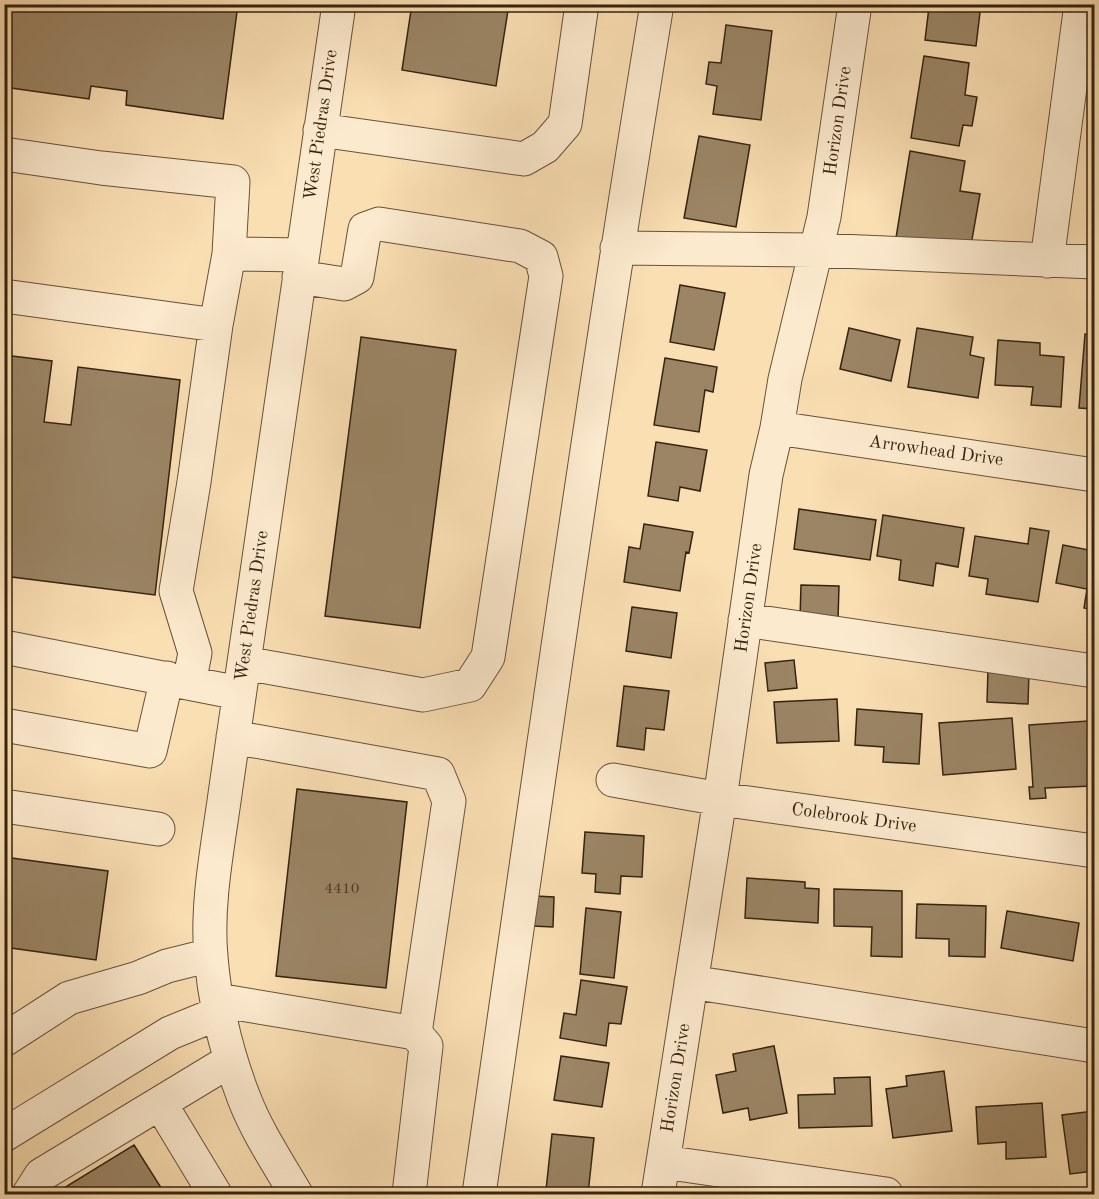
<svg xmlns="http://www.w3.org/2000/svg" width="1099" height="1199" font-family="'Old Standard TT',serif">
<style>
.building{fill:#9b8565;stroke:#342310;stroke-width:1.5}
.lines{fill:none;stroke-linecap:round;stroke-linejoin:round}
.minor-casing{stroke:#665239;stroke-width:35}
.minor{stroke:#fceace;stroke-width:33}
.labels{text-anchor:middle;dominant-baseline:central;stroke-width:5;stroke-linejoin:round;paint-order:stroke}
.number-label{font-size:15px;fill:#4e3c25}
.street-label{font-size:18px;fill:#342310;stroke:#fceace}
</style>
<rect width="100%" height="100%" fill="#fadfb3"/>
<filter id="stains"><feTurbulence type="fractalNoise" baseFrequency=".00333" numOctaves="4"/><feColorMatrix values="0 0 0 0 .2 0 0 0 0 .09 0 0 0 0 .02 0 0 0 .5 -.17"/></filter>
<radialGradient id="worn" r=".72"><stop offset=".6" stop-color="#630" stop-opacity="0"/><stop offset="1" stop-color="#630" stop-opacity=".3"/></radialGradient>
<!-- building -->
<path class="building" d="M7 4H238L223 119 126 105 127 91 91 86 89 99 4 87V26Z
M412 4H509L496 86 402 70Z
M937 4H981L976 46 925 40 929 7 937 8Z
M726 25 772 31 761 120 713 114 717 86 706 84 709 62 721 63Z
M924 56 969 63 965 95 977 97 972 126 963 125 959 146 911 138Z
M699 136 750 145 736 227 684 218Z
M910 151 965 161 960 191 980 194 970 251 896 238Z
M680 285 725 293 714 350 670 342Z
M849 328 900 340 891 381 840 369Z
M917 328 973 337 970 355 984 358 978 398 908 387Z
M1085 334 1094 335V409L1079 408Z
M361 337 456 350 420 628 325 616Z
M998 340 1040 343V355L1064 357 1061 407 1031 405 1033 387 995 385Z
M4 355 52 361 44 422 71 425 78 367 180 380 155 595 4 576Z
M665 358 717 367 713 392 705 390 699 432 654 425Z
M656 442 707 450 700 491 680 487 678 501 648 496Z
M799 509 876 520 870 560 794 549Z
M883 515 964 528 958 567 936 563 933 586 899 580 901 560 877 556Z
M644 524 693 532 689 553 686 552 680 591 624 582 629 547 640 549Z
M1030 528 1049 531 1038 602 986 594 988 579 969 576 975 536 1028 544Z
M1063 545 1094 551V610L1084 608 1087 589 1056 583Z
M801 585 839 586 838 620 800 619Z
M632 607 677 613 671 658 626 651Z
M794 660 797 688 768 691 765 663Z
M988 669 1029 671 1028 704 987 702Z
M624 686 669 691 664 730 646 728 644 750 617 746Z
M837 699 839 741 777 743 774 702Z
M857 709 922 714 919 764 883 762 884 747 855 745Z
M1012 718 1016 769 943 775 939 723Z
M1088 721 1092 786 1045 788 1046 798 1030 799 1029 787H1033L1029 725Z
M297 789 407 802 386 988 276 976Z
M585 832 644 836 642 877 621 876 620 894 595 892 596 874 582 873Z
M4 857 108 871 96 960 4 947Z
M747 878 805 882V888L819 889 818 923 745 918Z
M834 889 902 891V957L871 956 872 927 834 926Z
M535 896 554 897 553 927 533 926Z
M917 904 986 906 985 957 949 956V939L916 938Z
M586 908 621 912 614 978 580 974Z
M1007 911 1079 923 1073 961 1001 948Z
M1094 928V966L1089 965Z
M581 980 627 987 621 1024 609 1023 606 1046 560 1038 564 1013 576 1015Z
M774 1046 787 1113 750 1120 748 1108 723 1113 716 1075 736 1071 733 1054Z
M561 1056 609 1063 602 1107 554 1100Z
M944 1071 952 1131 893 1138 886 1089 907 1086 906 1076Z
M870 1077 872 1126 799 1128 798 1095 835 1094 834 1078Z
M1042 1103 1046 1157 1006 1159V1142L978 1144 976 1107Z
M1094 1111V1171L1070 1174 1062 1115Z
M552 1134 594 1138 588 1194 546 1190Z
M134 1145 165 1194H61L59 1191Z"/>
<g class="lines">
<defs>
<path id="minor" d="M320 130 524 159 545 147 565 124 582 4
M4 154 101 168 233 182 229 254 302 255
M617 248 816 250 1094 262
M1047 261 1081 4
M4 296 216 325
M777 428 1094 475
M745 620 1094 671
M4 647 239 693
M244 663 423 695 470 685 488 657 546 276 541 257 520 246 379 224 365 229 357 277 344 284 299 277
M189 683 195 653 176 591 194 482 216 325 229 254
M4 725 150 751 167 678
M233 737 438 774 449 801 415 1033
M613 780 720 799 1094 851
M4 806 158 829
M691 982 1094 1046
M217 1000 415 1033 426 1046 409 1194
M4 1040 69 998 138 978 167 966 211 955
M4 1135 170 1033 219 1013
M663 1162 886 1194
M29 1194 41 1175 160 1103
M215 1194 160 1103 231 1060
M296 1194C278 1163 257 1132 244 1098 227 1054 215 1005 211 957 206 904 218 846 225 794L339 4
M479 1194C536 797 592 400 657 4
M658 1194 720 799 766 475 777 428 785 379 824 217 855 4"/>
</defs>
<!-- minor casing -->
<use href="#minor" class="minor-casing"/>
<!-- minor -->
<use href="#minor" class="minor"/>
</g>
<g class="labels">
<!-- number labels -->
<g class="number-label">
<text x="342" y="889">4410</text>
</g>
<!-- street labels -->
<g class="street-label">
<text transform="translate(838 121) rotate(-82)">Horizon Drive</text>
<text transform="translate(321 125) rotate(-82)">West Piedras Drive</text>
<text transform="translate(936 451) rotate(8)">Arrowhead Drive</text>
<text transform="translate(749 598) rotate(-82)">Horizon Drive</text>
<text transform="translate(252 606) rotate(-82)">West Piedras Drive</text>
<text transform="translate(854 818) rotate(8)">Colebrook Drive</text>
<text transform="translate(676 1078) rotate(-81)">Horizon Drive</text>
</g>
</g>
<!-- margin -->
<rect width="1099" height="1199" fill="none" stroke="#fadfb3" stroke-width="24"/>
<rect x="6" y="6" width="1087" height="1187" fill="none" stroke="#342310" stroke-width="3"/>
<rect x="12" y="12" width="1075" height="1175" fill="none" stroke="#342310" stroke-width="1.5"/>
<rect width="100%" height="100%" filter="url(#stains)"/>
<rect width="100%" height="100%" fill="url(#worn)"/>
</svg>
